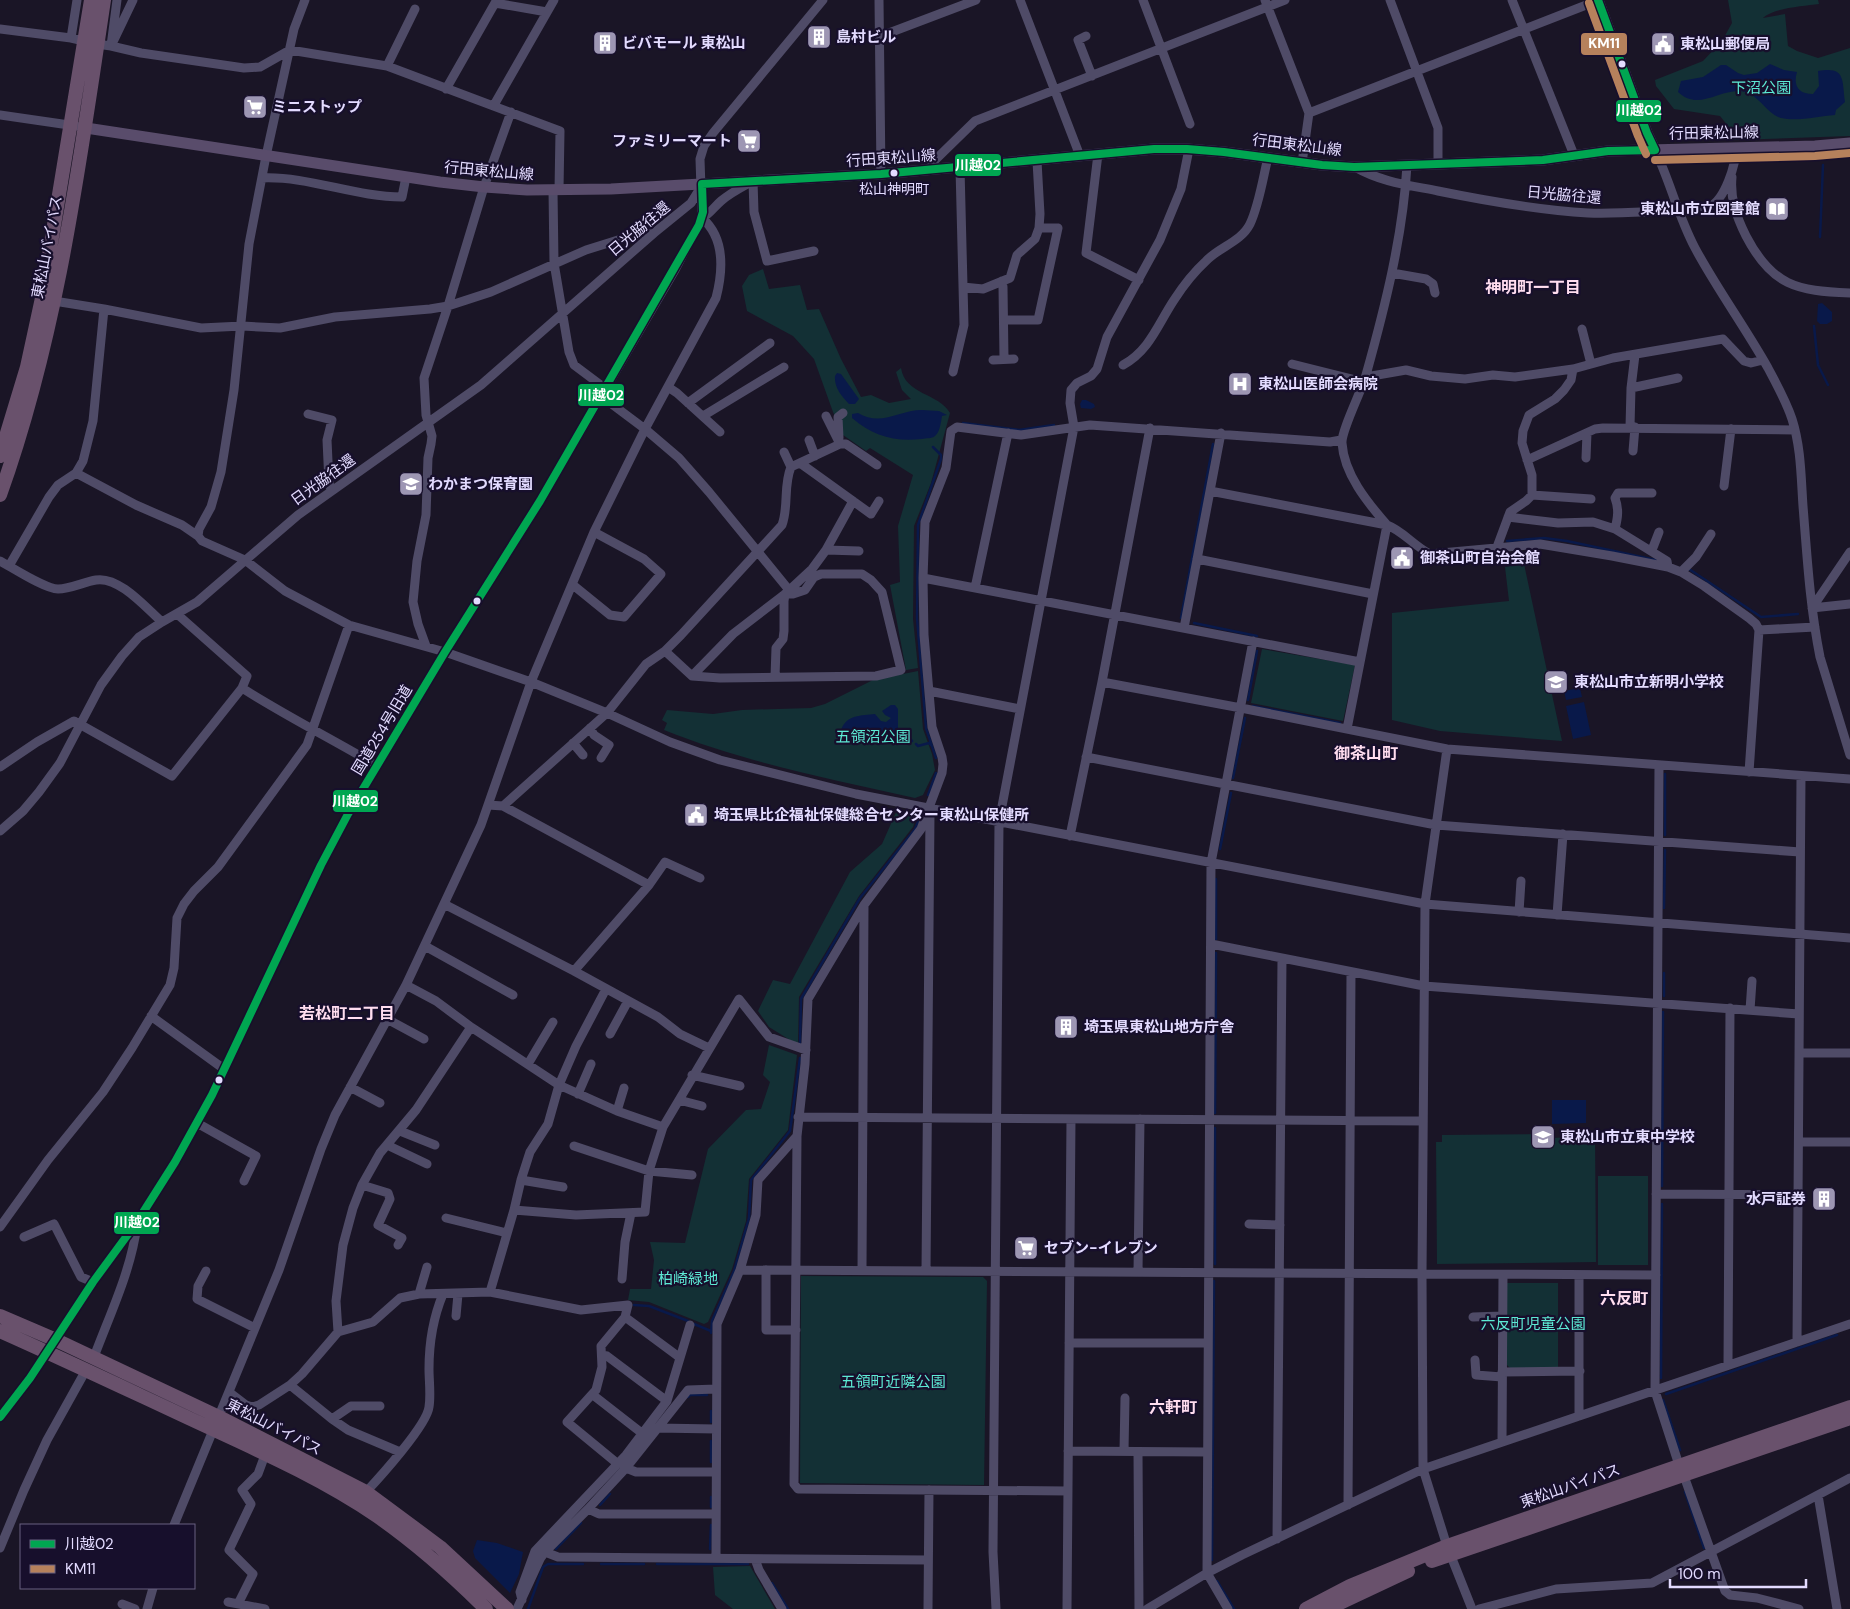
<svg xmlns="http://www.w3.org/2000/svg" width="1850" height="1609" font-family="'DM Sans','Noto Sans JP',sans-serif">
<style>
.green{fill:#133035}
.water{fill:#09194a}
.lines{fill:none;stroke-linecap:round;stroke-linejoin:round}
.stream{stroke:#09194a;stroke-width:2.5}
.minor{stroke:#4f4b67;stroke-width:9}
.major{stroke:#594c6b;stroke-width:11}
.highway{stroke:#69516c;stroke-width:14}
.bus-1-casing{stroke:#170f2c;stroke-width:11}
.bus-2-casing{stroke:#170f2c;stroke-width:11}
.bus-1{stroke:#00a651;stroke-width:8}
.bus-2{stroke:#b6815c;stroke-width:8}
.bus-dot{fill:#e3dbff;stroke:#170f2c;stroke-width:2}
.labels{text-anchor:middle;dominant-baseline:central;stroke-width:4.5;stroke-linejoin:round;paint-order:stroke}
.bus-label{font-size:14px;fill:#e3dbff;stroke:#170f2c}
.poi-label{font-size:15px;font-weight:bold;fill:#e3dbff;stroke:#170f2c;text-anchor:start}
.park-label{font-size:15px;fill:#5de9d4;stroke:#170f2c}
.street-label{font-size:15px;fill:#e3dbff;stroke:#170f2c}
.neighbourhood-label{font-size:16px;font-weight:bold;fill:#ffddef;stroke:#170f2c}
.line-badge{stroke:#170f2c;stroke-width:2}
.badge-label{font-size:14px;text-anchor:middle;font-weight:bold;fill:#fff}
</style>
<rect width="100%" height="100%" fill="#1a1526"/>
<!-- green -->
<path class="green" d="M1728 0H1818L1819 4C1804 6 1773 8 1763 18L1785 14 1788 46 1797 51 1818 58 1850 48V136L1733 140 1728 126 1720 116 1674 109 1656 86 1655 80 1703 61 1722 41 1732 23Z
M763 269 769 289 800 285 807 310 819 309 841 359 861 397 871 395 889 403 911 399 902 390 896 372 901 368C905 395 939 393 950 413L931 483 914 526 913 619 918 668 906 670 890 585 900 582 898 526 913 475 870 448 866 451 843 435 833 412 814 359 793 336 747 311 742 286 749 275Z
M1524 564 1562 741 1440 731 1392 720V613L1509 601 1505 567Z
M1262 649 1355 665 1343 721 1251 703Z
M918 671 923 729 932 754 935 770 923 795 915 798C830 779 744 762 664 730L667 723 662 720 667 710 713 714 742 710 811 708 825 704 873 680Z
M897 810 917 815 913 827 859 896 799 997 798 1045 769 1027 758 1011 773 980 790 984 850 872 882 844Z
M769 1045 797 1055 788 1130 749 1179 746 1221 732 1269 708 1322 704 1324 649 1302 628 1300 630 1289H651L654 1260 650 1242 685 1243 708 1149 746 1110 761 1109 770 1082 763 1075Z
M1550 1134V1138L1577 1137V1135H1595L1596 1262 1437 1264 1436 1142H1442V1135Z
M1598 1176H1648V1265H1598Z
M801 1276 983 1277 987 1281 984 1485 800 1483Z
M1507 1283H1558V1368H1510L1507 1365Z
M750 1566 775 1609H733L715 1595 713 1567Z"/>
<!-- water -->
<path class="water" d="M1770 64 1784 70 1797 72C1793 85 1798 94 1813 94L1819 86 1818 71C1846 66 1842 80 1845 102L1836 110 1835 115C1818 116 1798 122 1781 118 1765 113 1758 92 1740 91 1718 90 1698 111 1678 92L1681 81 1703 77 1721 65H1726L1738 73 1744 75 1757 73Z
M1822 303 1832 312V321L1827 324H1820L1817 321 1818 304Z
M837 373 841 374 859 399 855 404H849C841 396 834 387 835 376Z
M1082 400H1086L1094 404 1095 407 1091 409 1081 408 1080 404Z
M922 410 939 411 947 415 942 416C941 422 940 431 936 435 933 439 926 438 922 439 894 442 873 436 852 418V414L858 413C881 427 899 410 922 410Z
M1580 688 1582 697 1566 700 1564 691Z
M1584 702 1591 735 1573 739 1566 706Z
M891 705H895L898 709V728L911 736 910 739C902 740 895 734 887 733 873 730 863 738 851 742L843 739 841 730C847 714 861 716 875 714L881 721 886 722 891 718 885 715 882 711Z
M1552 1100H1586V1123L1552 1124Z
M477 1540 497 1543 523 1552 519 1574 510 1593 475 1558 473 1551Z"/>
<g class="lines">
<!-- stream -->
<path class="stream" d="M1820 237 1823 165
M1814 326 1818 365 1828 385
M963 423 1019 430 1054 425
M933 447 941 455V459L918 525 917 618 926 728 936 758
M1507 541 1544 538 1567 541 1656 560
M1689 569 1761 617 1798 614
M1181 618 1213 444
M1194 623 1257 636
M1248 700 1257 651
M1253 706 1340 723
M910 739 912 741
M916 744 918 746 929 743 931 745
M1233 778 1245 718
M928 795 936 773
M1665 835V774
M1220 849 1231 793
M1664 908 1665 850
M1216 939V879
M1664 996V973
M800 1045 801 999 860 898 915 829 919 819
M1215 1113 1216 953
M1662 1186 1663 1012
M1215 1264V1128
M634 1305 649 1306 688 1321
M694 1324 711 1331
M711 1333 712 1321 734 1271 749 1218 751 1180 790 1131 800 1058
M1661 1378 1662 1204
M1666 1394 1837 1335
M688 1397 690 1395H707
M1663 1400 1680 1450
M711 1411V1422
M711 1462V1441
M1685 1492 1704 1548
M600 1505 610 1494
M711 1507V1497
M556 1549 581 1523
M710 1549 711 1525
M1212 1560 1214 1281
M601 1564H644
M657 1564H748
M1217 1581 1234 1609
M772 1583 788 1609
M528 1609 543 1567 548 1564H583"/>
<!-- minor -->
<path class="minor" d="M133 0 111 46 141 53 244 68 260 67 290 50 387 66 560 131 559 190
M305 0 294 29 266 156 249 244 234 390 221 472 211 507 199 529 198 536 202 541 245 560 285 591 349 625 445 652 531 682 607 713 670 742 720 760 856 794 1425 904 1850 938
M879 0 881 174
M1020 0 1080 156
M1143 0 1190 124
M1265 0 1309 113 1302 163
M1390 0 1438 128V164
M1512 0 1574 155
M0 29 71 38 84 41
M881 36 976 0
M1086 36 1078 40 1092 76
M71 38 77 0
M97 44 111 46 117 0
M387 66 415 9
M446 89 495 3 547 12
M494 105 554 0
M1309 113 1599 0
M0 115 76 126
M1655 150C1670 181 1678 216 1695 248 1717 289 1745 327 1768 368 1777 385 1786 401 1792 419 1801 447 1801 477 1803 506 1807 556 1810 607 1820 657L1850 755
M1098 154 1086 253 1139 280
M1355 167C1381 182 1408 185 1438 191 1487 201 1538 210 1588 213 1614 214 1641 212 1667 211 1681 211 1696 213 1709 207 1725 200 1736 164 1736 148
M932 170V163L975 121 1285 0
M1732 177C1730 198 1736 216 1746 236 1772 286 1797 291 1850 293
M262 178C309 176 355 197 402 197L406 177
M553 190 554 263 569 352 574 365 606 389
M1392 273 1426 279 1433 284 1435 293
M1002 281 1003 287 1004 359
M963 287 983 289 1010 278 1017 255 1035 239 1039 228 1040 214 1037 161
M54 301 104 309 201 328 242 326 280 328 335 317 430 309 448 306 491 292 586 250 634 235 654 233
M1004 320H1038L1058 228H1039
M1582 329 1591 364
M993 360 1014 359
M1292 364 1364 382
M1123 365C1150 350 1158 324 1174 300 1183 286 1194 272 1206 261 1219 247 1241 242 1250 224 1259 205 1263 178 1268 157
M953 372 964 325 960 168
M1366 377 1406 370 1431 376 1465 379 1493 375 1515 377 1573 369 1613 358 1723 339 1744 361 1751 363 1763 360
M668 387 677 393 720 432
M1631 388 1678 378
M601 396 645 429 679 458 709 492 789 590
M688 403 770 343
M308 414 332 420 327 440 329 483 331 490
M703 416 784 367
M826 416 840 444
M1630 427 1631 388 1635 355
M839 438 838 417 843 413
M809 440 815 456
M1633 451 1635 427
M784 452 791 467
M1586 458 1587 433
M1527 460 1595 429 1603 428 1795 430
M800 463 871 514 879 501
M76 473 136 505 182 525 198 536
M1724 486 1731 429
M1210 491 1387 525C1403 531 1414 546 1430 554L1540 544 1612 556 1668 567 1681 572 1704 586 1749 618 1756 624 1759 630 1749 772
M1532 495 1591 499
M1508 517 1558 523 1593 522 1615 529 1667 561 1668 567
M1387 525C1367 502 1344 474 1342 443 1341 431 1362 390 1366 375 1385 307 1403 236 1407 165
M1615 529C1618 517 1619 509 1615 498L1618 493H1652
M1497 547 1510 512 1526 501 1532 495V475L1522 443 1523 431 1529 415 1555 399 1564 390 1571 380 1573 369
M826 550 859 551
M1652 550 1659 532
M1197 559 1373 594
M0 561C13 568 45 589 58 589 70 589 84 582 96 580 119 576 146 608 162 622
M9 566 49 497 58 485 76 473 83 461 93 421 104 309
M1681 572 1696 557 1711 534
M923 578 1360 662
M573 585 610 615 624 617 661 574 644 559 594 532
M975 588 1008 433
M1812 608 1850 552
M1812 608 1850 604
M1184 628 1221 433
M1759 630 1815 627
M426 646 418 624 413 602 417 561 426 515 428 458 431 444 432 436 426 415 424 378 448 306 484 187 511 112
M665 651 692 676 720 678 876 676 901 670 882 592 871 580 862 574H821L814 577 805 590 793 594H785L784 601V631L783 639 776 648 775 677
M692 676 733 634 785 594 812 569 826 550 853 501
M1102 682 1241 708 1447 749 1850 779
M242 688C286 716 332 739 376 765
M929 691 1020 709
M590 728 594 735 609 745 601 758
M1347 729 1387 525
M573 743 583 755
M1447 749 1425 904 1422 1274 1423 1469 1447 1546 1472 1609
M1086 757 1436 825 1800 852
M1659 765 1655 1391 1679 1465
M0 767 37 742 74 721 172 776 242 688 247 676 177 614
M488 805 503 806 607 713 646 664 665 651 681 635 782 525C789 506 783 486 791 467L840 444H846L877 465
M503 806 649 885
M0 831 23 811 39 792 60 763 101 685 122 656 139 637 162 622 197 602 298 515 481 385 654 233 691 203 701 187
M1070 836 1102 682 1150 428
M444 904 574 971 658 1017 680 1034 709 1048
M1519 912 1521 881
M1557 915 1563 834
M1211 944 1424 986 1799 1014
M425 946 513 995
M574 971 649 885 665 862 700 878
M406 985 436 1001 471 1027 559 1085 617 1111 663 1127
M1750 1010 1752 981
M151 1016 224 1069
M387 1019 424 1039
M610 1034 628 1001
M1799 1053H1850
M528 1064 553 1022
M692 1075 740 1086
M350 1087 380 1103
M578 1094 591 1064
M679 1100 702 1106
M617 1111 624 1088
M798 1117 1423 1121
M197 1123 256 1156 244 1181
M400 1131 435 1145
M1799 1142H1850
M387 1145 427 1164
M574 1146 649 1171 692 1175
M521 1180 563 1187
M362 1185 388 1193 390 1199 378 1225 402 1238 398 1245
M1656 1194 1798 1195
M514 1210 576 1215 645 1212 649 1171 663 1127 739 999 769 1037 806 1050
M446 1218 507 1233
M1249 1224 1280 1225
M0 1227 48 1160 103 1092 132 1048 170 985 174 968 177 918 184 904 194 891 218 867 307 745 349 625
M24 1237 54 1224 81 1277 93 1282
M740 1270 1656 1275
M766 1270V1330H796
M862 1270 864 905
M206 1271 198 1286 197 1299 255 1328
M926 1271 930 814
M1138 1272 1140 1119
M1579 1276V1416
M622 1279 625 1242 631 1213
M490 1292 514 1210 521 1180 530 1152 548 1124 559 1085 576 1046 606 989
M419 1294 427 1267
M456 1316 458 1294
M625 1317 679 1357
M1473 1317 1502 1316
M338 1332 336 1301 343 1245 353 1208 362 1185 380 1153 416 1110 471 1027
M1797 1342 1801 776
M1069 1343H1208
M602 1355 607 1356 667 1401
M94 1357C110 1314 131 1271 137 1225
M1475 1360 1476 1375 1502 1377
M1728 1365 1730 1008
M1502 1372 1580 1371
M290 1385 332 1419 348 1430 400 1452
M229 1392 246 1405 252 1407 259 1405 290 1385 302 1374 338 1332 373 1322 400 1298 419 1294 490 1292 581 1310 628 1305 625 1317 601 1346 602 1367 596 1390 567 1422 618 1464
M593 1395 643 1434
M0 1417 30 1378 93 1282 137 1222 175 1162 212 1095 321 865 348 814 445 652 540 501 675 270 702 218 700 159 704 146 713 133 823 0
M332 1419 351 1406H380
M657 1428 716 1429
M1502 1442 1503 1275
M1068 1451 1207 1452
M1124 1451 1125 1398
M1138 1452 1139 1609
M626 1468 636 1472H716
M1684 1476 1725 1591 1730 1595 1757 1598 1799 1609
M1068 1491 798 1489 794 1484 797 1136 805 1064 808 999 864 905 921 829 942 773 943 764 942 757 932 727 924 635 923 578 925 522 946 468 951 431 957 427 1021 435 1090 425 1330 442 1341 440
M366 1492C380 1477 427 1425 429 1407 431 1395 429 1381 429 1369 429 1343 433 1318 443 1294
M1818 1495 1837 1609
M1348 1505 1351 972
M588 1509 599 1514H716
M174 1525 279 1270 321 1149 335 1115 406 985 481 825 531 682 594 532 645 429 716 298C723 271 725 238 702 218 710 214 714 207 721 201 730 193 742 187 753 181L754 212 767 261 814 251
M1277 1539 1282 958
M0 1548 24 1490 47 1440 86 1370
M545 1552 558 1557 928 1560
M716 1558 717 1324 740 1270 756 1215 758 1180 797 1136
M755 1559 759 1570 782 1609
M522 1600 520 1592 535 1551 626 1455 667 1401 690 1325
M228 1602 265 1609
M122 1604 135 1609
M238 1604 253 1574 229 1550 251 1504 242 1490 258 1474 265 1455
M147 1609 153 1588
M517 1609 540 1559 545 1552 588 1509 626 1468 688 1390 716 1389
M928 1609 929 1490
M996 1609 993 1552 999 822 1074 427 1070 403 1071 390 1077 383 1091 376 1097 369 1107 337 1160 240 1181 189 1189 149
M1067 1609 1071 1119
M1147 1609 1207 1573 1242 1555 1423 1469 1850 1324
M1228 1609 1207 1573 1211 863 1253 641
M1479 1609 1556 1589 1652 1583 1850 1478"/>
<!-- major -->
<path class="major" d="M1598 0 1647 133 1655 150
M86 128 440 182 484 187 527 190 611 189 881 174 1154 149H1187L1224 152 1322 165 1354 167 1543 160 1608 151 1815 146 1850 143"/>
<!-- highway -->
<path class="highway" d="M0 456 27 367 42 298 91 0
M0 495C57 336 79 167 104 0
M0 1316 56 1340 219 1417 366 1492 440 1547 507 1609
M0 1331C61 1358 122 1387 182 1415 248 1446 317 1475 377 1516 417 1544 452 1575 486 1609
M1432 1561 1850 1418
M1306 1609 1350 1586 1447 1546 1850 1407
M1327 1609 1408 1571"/>
<defs>
<path id="bus-1" d="M1598 0 1647 133 1655 150
M702 184 881 174 1154 149H1187L1224 152 1322 165 1354 167 1543 160 1608 151 1655 150
M0 1417 30 1378 93 1282 137 1222 175 1162 212 1095 321 865 348 814 445 652 540 501 699 225 703 212 702 184"/>
<path id="bus-2" d="M1589 3 1638 136 1646 154
M1655 160 1815 156 1850 153"/>
</defs>
<!-- bus-1 casing -->
<use href="#bus-1" class="bus-1-casing"/>
<!-- bus-2 casing -->
<use href="#bus-2" class="bus-2-casing"/>
<!-- bus-1 -->
<use href="#bus-1" class="bus-1"/>
<!-- bus-2 -->
<use href="#bus-2" class="bus-2"/>
</g>
<!-- icons -->
<defs>
<symbol id="building-square" viewBox="-11 -11 22 22"><rect x="-9" y="-9" width="18" height="18" rx="4" fill="#9d96b3" stroke="#170f2c"/><path d="M-4-6H4V6H1V3H-1V6H-4ZM-2.5-4.3h1.7v1.8h-1.7ZM.8-4.3h1.7v1.8H.8ZM-2.5-1h1.7V.8h-1.7ZM.8-1h1.7V.8H.8Z" fill="#fff"/></symbol>
<symbol id="civic-square" viewBox="-11 -11 22 22"><rect x="-9" y="-9" width="18" height="18" rx="4" fill="#9d96b3" stroke="#170f2c"/><path d="M-.6-6.5H3V-4.5H.6V-3L4-1V1h2V6H-6V1h2V-1L-.6-3ZM-1.2 2.5V6h2.4V2.5Z" fill="#fff"/></symbol>
<symbol id="supermarket-square" viewBox="-11 -11 22 22"><rect x="-9" y="-9" width="18" height="18" rx="4" fill="#9d96b3" stroke="#170f2c"/><path d="M-6-5.5h2.5l.6 2H6L4.5 2H-2.5L-4.4-4H-6ZM-1.5 3.2a1.3 1.3 0 1 0 .1 0ZM3 3.2a1.3 1.3 0 1 0 .1 0Z" fill="#fff"/></symbol>
<symbol id="library-square" viewBox="-11 -11 22 22"><rect x="-9" y="-9" width="18" height="18" rx="4" fill="#9d96b3" stroke="#170f2c"/><path d="M-6-4Q-3-5.5-.7-3.5V5Q-3 3-6 4ZM6-4Q3-5.5 .7-3.5V5Q3 3 6 4Z" fill="#fff"/></symbol>
<symbol id="hospital-square" viewBox="-11 -11 22 22"><rect x="-9" y="-9" width="18" height="18" rx="4" fill="#9d96b3" stroke="#170f2c"/><path d="M-5-5h3v3.5h4V-5h3V5h-3V1.5h-4V5h-3Z" fill="#fff"/></symbol>
<symbol id="school-square" viewBox="-11 -11 22 22"><rect x="-9" y="-9" width="18" height="18" rx="4" fill="#9d96b3" stroke="#170f2c"/><path d="M0-5L7-2L0 1L-7-2ZM-4 1L0 2.5L4 1V4Q0 6-4 4Z" fill="#fff"/></symbol>
</defs>
<g fill-rule="evenodd">
<use href="#building-square" x="805" y="23" width="28" height="28"/>
<use href="#building-square" x="591" y="29" width="28" height="28"/>
<use href="#civic-square" x="1649" y="30" width="28" height="28"/>
<use href="#supermarket-square" x="241" y="93" width="28" height="28"/>
<use href="#supermarket-square" x="735" y="127" width="28" height="28"/>
<use href="#library-square" x="1763" y="195" width="28" height="28"/>
<use href="#hospital-square" x="1226" y="370" width="28" height="28"/>
<use href="#school-square" x="397" y="470" width="28" height="28"/>
<use href="#civic-square" x="1388" y="544" width="28" height="28"/>
<use href="#school-square" x="1542" y="668" width="28" height="28"/>
<use href="#civic-square" x="682" y="801" width="28" height="28"/>
<use href="#building-square" x="1052" y="1013" width="28" height="28"/>
<use href="#school-square" x="1529" y="1123" width="28" height="28"/>
<use href="#building-square" x="1810" y="1185" width="28" height="28"/>
<use href="#supermarket-square" x="1012" y="1234" width="28" height="28"/>
</g>
<!-- markers -->
<g class="bus-dot">
<circle cx="1622" cy="64" r="4.5"/>
<circle cx="894" cy="173" r="4.5"/>
<circle cx="477" cy="601" r="4.5"/>
<circle cx="219" cy="1080" r="4.5"/>
</g>
<g class="labels">
<!-- bus labels -->
<g class="bus-label">
<text x="894" y="189">松山神明町</text>
</g>
<!-- poi labels -->
<g class="poi-label">
<text x="836" y="37">島村ビル</text>
<text x="622" y="43">ビバモール 東松山</text>
<text x="1680" y="44">東松山郵便局</text>
<text x="272" y="107">ミニストップ</text>
<text x="732" y="141" text-anchor="end">ファミリーマート</text>
<text x="1760" y="209" text-anchor="end">東松山市立図書館</text>
<text x="1258" y="384">東松山医師会病院</text>
<text x="428" y="484">わかまつ保育園</text>
<text x="1420" y="558">御茶山町自治会館</text>
<text x="1574" y="682">東松山市立新明小学校</text>
<text x="714" y="815">埼玉県比企福祉保健総合センター東松山保健所</text>
<text x="1084" y="1027">埼玉県東松山地方庁舎</text>
<text x="1560" y="1137">東松山市立東中学校</text>
<text x="1806" y="1199" text-anchor="end">水戸証券</text>
<text x="1044" y="1248">セブン-イレブン</text>
</g>
<!-- park labels -->
<g class="park-label">
<text x="1761" y="88">下沼公園</text>
<text x="873" y="737">五領沼公園</text>
<text x="688" y="1279">柏崎緑地</text>
<text x="1533" y="1324">六反町児童公園</text>
<text x="893" y="1382">五領町近隣公園</text>
</g>
<!-- street labels -->
<g class="street-label">
<text transform="translate(1714 133) rotate(-1)">行田東松山線</text>
<text transform="translate(1297 145) rotate(7)">行田東松山線</text>
<text transform="translate(891 158) rotate(-4)">行田東松山線</text>
<text transform="translate(489 171) rotate(5)">行田東松山線</text>
<text transform="translate(1564 195) rotate(5)">日光脇往還</text>
<text transform="translate(639 229) rotate(-40)">日光脇往還</text>
<text transform="translate(47 247) rotate(-79)">東松山バイパス</text>
<text transform="translate(323 480) rotate(-36)">日光脇往還</text>
<text transform="translate(382 730) rotate(-59)">国道254号旧道</text>
<text transform="translate(274 1427) rotate(27)">東松山バイパス</text>
<text transform="translate(1570 1486) rotate(-19)">東松山バイパス</text>
</g>
<!-- neighbourhood labels -->
<g class="neighbourhood-label">
<text x="1533" y="287">神明町一丁目</text>
<text x="1366" y="753">御茶山町</text>
<text x="347" y="1013">若松町二丁目</text>
<text x="1624" y="1298">六反町</text>
<text x="1173" y="1407">六軒町</text>
</g>
</g>
<g class="line-badge">
<rect x="1580" y="32" width="48" height="24" rx="5" fill="#b6815c"/>
<rect x="1615" y="99" width="47" height="24" rx="5" fill="#00a651"/>
<rect x="954" y="153" width="48" height="24" rx="5" fill="#00a651"/>
<rect x="577" y="383" width="48" height="24" rx="5" fill="#00a651"/>
<rect x="332" y="789" width="47" height="24" rx="5" fill="#00a651"/>
<rect x="113" y="1211" width="47" height="24" rx="5" fill="#00a651"/>
</g>
<g class="badge-label">
<text x="1604" y="48">KM11</text>
<text x="1639" y="115">川越02</text>
<text x="978" y="170">川越02</text>
<text x="601" y="400">川越02</text>
<text x="355" y="806">川越02</text>
<text x="137" y="1227">川越02</text>
</g>
<!-- legend -->
<rect x="20" y="1524" width="175" height="65" fill="#170f2c" stroke="#696180"/>
<rect x="30" y="1540" width="25" height="8" fill="#00a651" stroke="#696180"/>
<text x="65" y="1549" font-size="15" fill="#e3dbff">川越02</text>
<rect x="30" y="1565" width="25" height="8" fill="#b6815c" stroke="#696180"/>
<text x="65" y="1574" font-size="15" fill="#e3dbff">KM11</text>
<!-- scale -->
<path d="M1670 1579v8h136v-8" fill="none" stroke="#e3dbff" stroke-width="2.5"/>
<text x="1678" y="1579" font-size="15" fill="#e3dbff" stroke="#170f2c" stroke-width="4" paint-order="stroke">100 m</text>
</svg>
